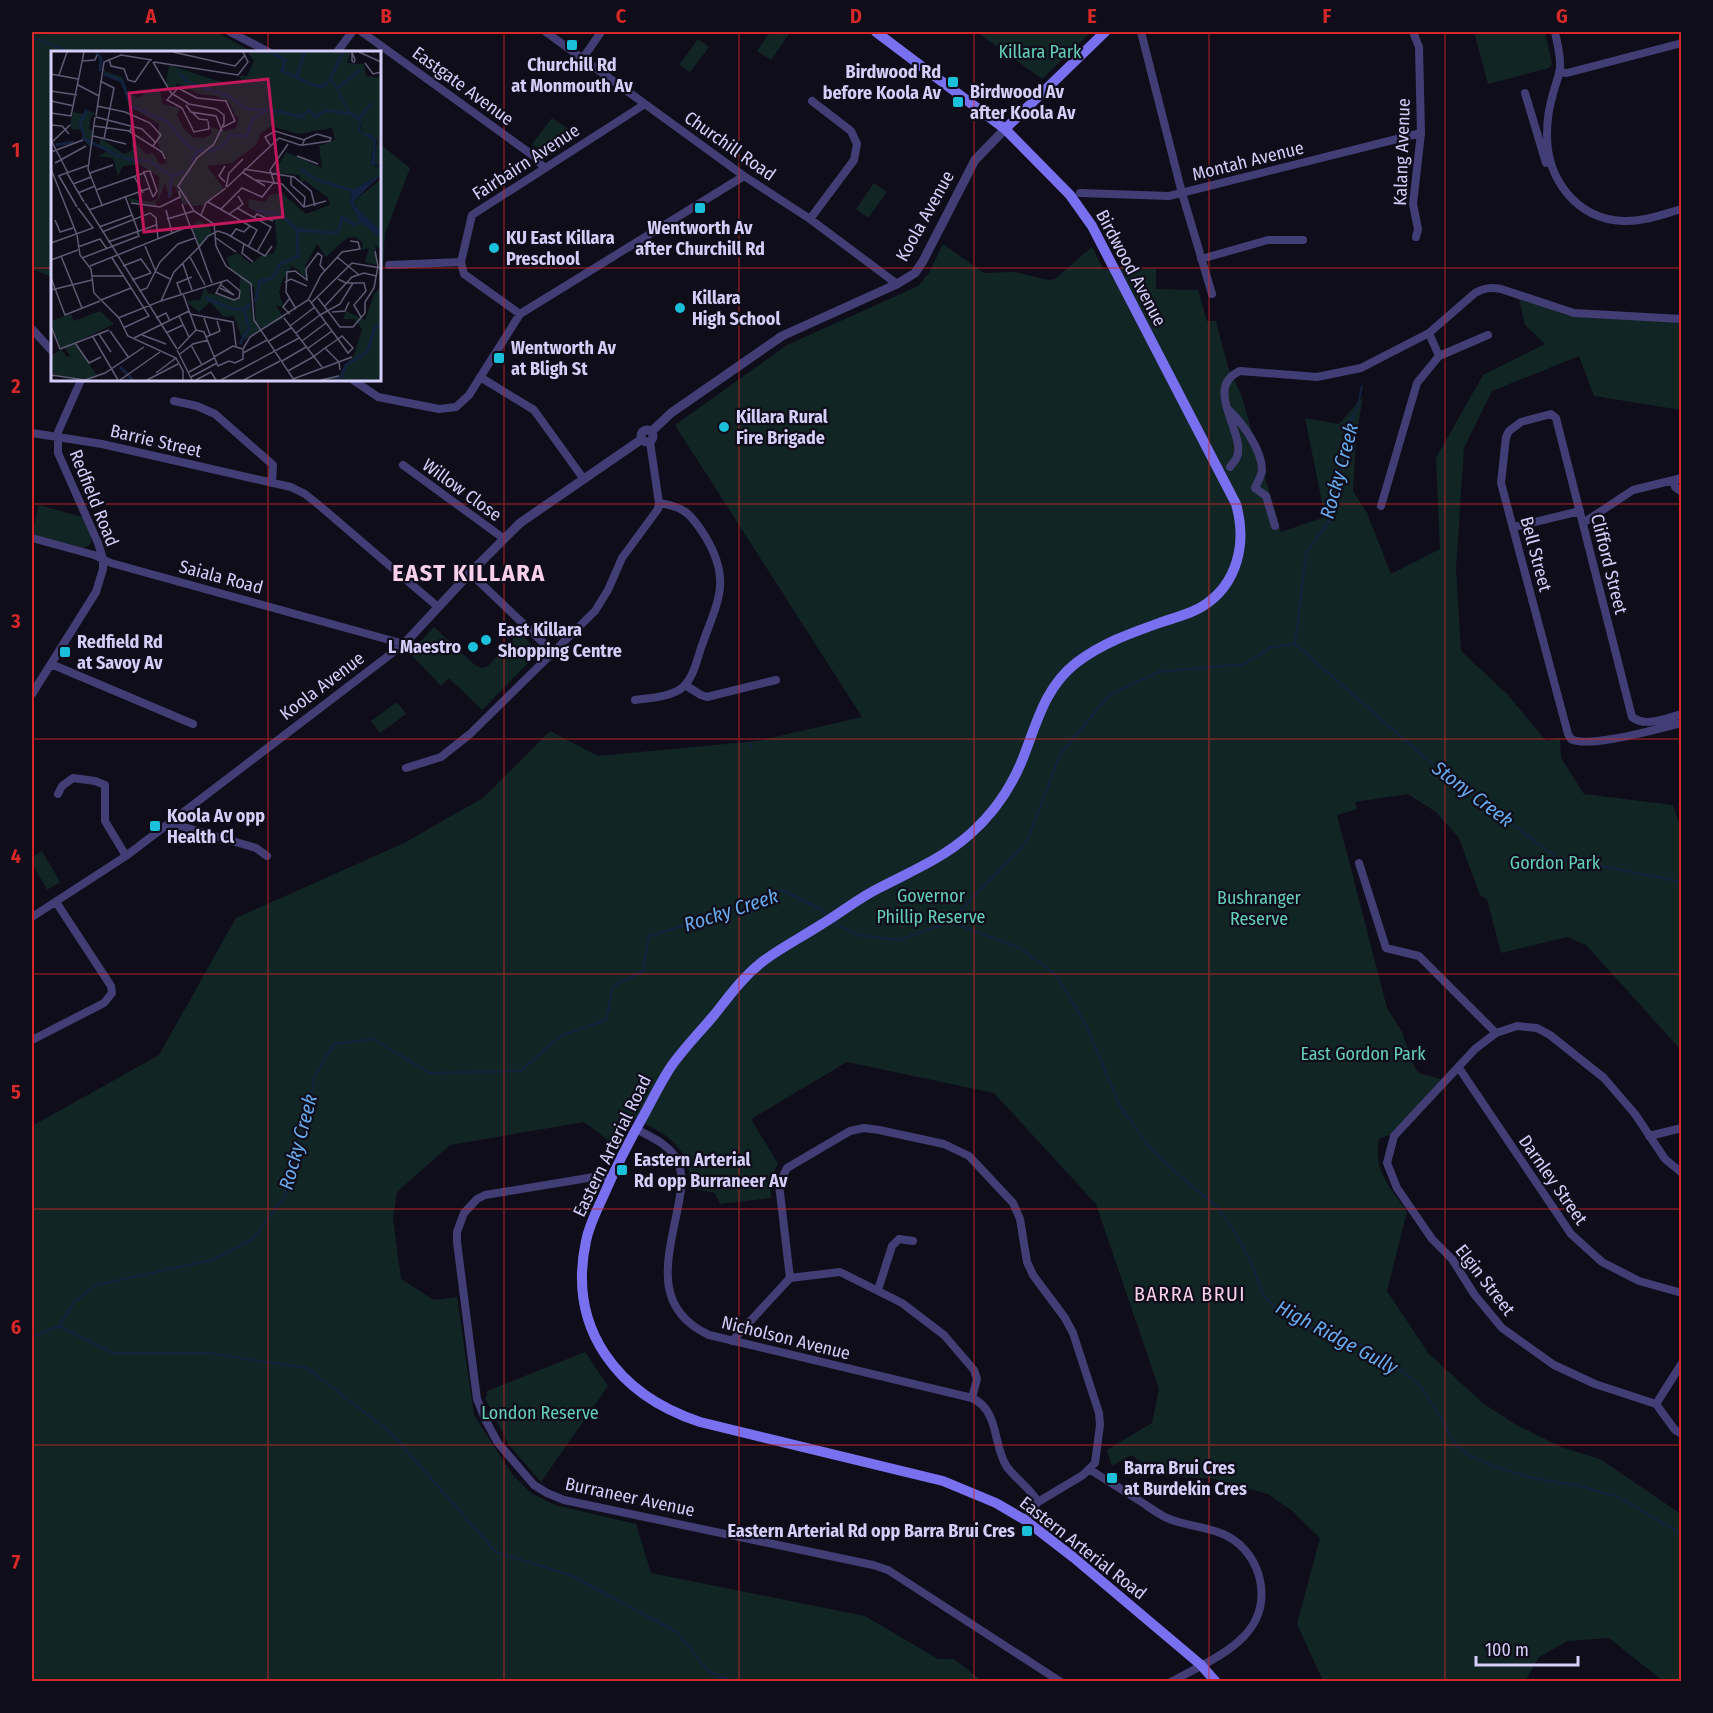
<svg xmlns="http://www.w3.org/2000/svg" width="1713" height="1713" font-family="'Fira Sans Condensed',sans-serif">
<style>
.green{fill:#112525}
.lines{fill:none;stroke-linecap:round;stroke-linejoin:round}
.stream{stroke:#13233f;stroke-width:2}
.minor{stroke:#423e75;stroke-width:8}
.tertiary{stroke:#423e75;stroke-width:9}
.secondary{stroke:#7870ee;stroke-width:10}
.grid{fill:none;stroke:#d62828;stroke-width:1.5;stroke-opacity:0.55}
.poi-dot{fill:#1abfd9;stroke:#100d1b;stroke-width:2}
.labels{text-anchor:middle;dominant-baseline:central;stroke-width:4.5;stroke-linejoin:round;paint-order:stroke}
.park-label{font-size:18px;fill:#63cfb8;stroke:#100d1b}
.poi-label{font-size:18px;font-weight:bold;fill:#d4cef9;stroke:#100d1b;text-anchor:start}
.street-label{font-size:18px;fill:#d4cef9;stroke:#100d1b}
.water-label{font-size:20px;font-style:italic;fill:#68aaed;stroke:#100d1b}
.neighbourhood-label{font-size:20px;letter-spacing:1.5px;fill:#f9d0e9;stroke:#100d1b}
.district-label{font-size:24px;font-weight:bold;letter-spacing:1.5px;fill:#f9d0e9;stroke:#100d1b}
.inset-river{fill:none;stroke:#13233f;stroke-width:3}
.inset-road{fill:none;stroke:#5e5a74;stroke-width:1.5}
.view{fill:#c2185b;fill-opacity:0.15;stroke:#c2185b;stroke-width:3}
.inset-edge{fill:none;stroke:#d4cef9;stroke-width:3}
.neatline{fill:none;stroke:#d62828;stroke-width:2}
.grid-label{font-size:20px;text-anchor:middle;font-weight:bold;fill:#d62828}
</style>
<rect width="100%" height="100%" fill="#100d1b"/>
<!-- green -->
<path class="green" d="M32 32H217L252 52H52V277L32 269Z
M770 32H785L789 34 771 60 757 51Z
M977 32H1091L1042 79Z
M1474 32H1545L1552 64 1549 68 1488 84Z
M698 39 709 47 690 72 679 65Z
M552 118 579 136 548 157 532 144Z
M380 144 410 168 385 234 383 265H380Z
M874 183 887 192 868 218 856 209Z
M943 244 984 273 1015 272 1048 280 1055 279 1092 247 1104 270 1125 268 1156 269V289L1198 290 1207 321H1216L1228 367 1241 394 1281 532 1325 517 1305 418 1339 424 1363 397 1356 437 1353 491 1367 513 1391 574 1440 549 1436 458 1483 375 1545 344 1525 325 1518 294 1565 315 1598 318 1681 320V410L1594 396 1579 356 1492 391 1464 448 1456 569 1461 651 1508 695 1546 741 1560 738 1561 758 1584 794 1673 805 1682 832 1681 1050 1586 945 1567 937 1501 953 1487 899 1480 895 1459 838 1436 812 1408 794 1355 802 1357 809 1337 815 1387 1008 1402 1032 1414 1066 1419 1073 1441 1079 1394 1133 1379 1139C1373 1172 1390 1186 1407 1212L1387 1291 1429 1354 1484 1404 1515 1424 1561 1447 1600 1459 1681 1514V1681H1663L1609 1638 1568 1641 1539 1657 1525 1681H1323L1297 1624 1320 1538 1291 1510 1268 1494 1214 1479 1162 1475 1131 1455 1112 1466 1107 1450 1152 1423 1159 1389 1096 1204 994 1093 847 1062 751 1119 778 1164C771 1176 770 1184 771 1198L720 1204 715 1193 691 1188C690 1147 668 1133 633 1119L612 1143 584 1122 450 1145 397 1192 393 1218 401 1279 434 1300 457 1297 474 1415 512 1474 531 1493 555 1505 636 1524 651 1573 865 1616 938 1659H954L982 1681H32V1126L159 1055 236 918 404 843 483 798 550 731 598 756 758 741 862 717 675 425 787 345 918 286 929 273Z
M39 505 82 517C87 527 99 544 83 548L32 534Z
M434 627 476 666 483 668 488 666 520 632 538 653 482 710 449 678 441 686 410 653Z
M397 702 406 714 380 733 371 721Z
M42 851 60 882 47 890 32 863V857Z
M585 1352 608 1386 541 1482 509 1445 485 1398 487 1396V1391Z"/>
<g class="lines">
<!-- stream -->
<path class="stream" d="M32 37 70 52
M1295 644 1423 756 1556 857 1682 882
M750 743 752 749
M743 908 782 890 822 910 828 917
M832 921 857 935 899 940 950 922 1027 841 1060 755 1109 695 1158 672 1245 664 1271 647 1295 644 1306 553 1328 523 1344 457 1346 430 1357 409 1362 386
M950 922 1020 948 1055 974 1085 1023 1121 1108 1148 1145 1183 1179 1215 1205 1232 1227 1252 1264 1264 1296 1280 1312 1308 1327 1338 1334 1374 1351 1395 1365 1420 1386 1442 1419 1452 1440 1466 1454 1496 1467 1532 1478 1575 1485 1616 1496 1682 1534
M59 1326 113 1353H208L307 1368 390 1432 496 1552 570 1575 677 1632 708 1671 735 1682
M32 1337 59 1326 74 1302 96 1285 212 1260 253 1239 285 1196 296 1150 307 1120 314 1077 334 1044 374 1039 429 1073 520 1071 562 1035 606 1020 613 986 643 971 649 936 732 911"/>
<!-- minor -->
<path class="minor" d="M230 32 269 52
M362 32 535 157 544 168
M546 32 744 176 810 219 897 284
M1141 32 1182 193 1212 294
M1413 32 1419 47 1421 133 1413 204 1418 229 1416 237
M1555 32C1557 43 1561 56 1560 68 1559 77 1555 85 1553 94 1549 107 1547 121 1547 135 1547 180 1577 219 1623 221 1643 222 1663 214 1682 209
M337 52 352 32
M583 58 601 32
M1559 72 1567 73 1682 43
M1525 93 1546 163
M1080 193 1169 196 1421 133
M810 219 854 160 857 144 851 131 812 101
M1201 259 1268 240H1303
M389 265 461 262
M520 314 464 274 461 262 472 215 645 104
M32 329 52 351
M1439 356 1488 335
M480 377 534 410 583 478
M353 380 378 397 439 409 456 407 469 395 520 314 744 176
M174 401 197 406 215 414 273 465 272 483
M1230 411C1243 424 1262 450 1262 470 1262 475 1257 483 1255 488L1266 496 1275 526
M32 433 102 444 291 487 305 494 320 506 438 607
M403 465 503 538
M1230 467C1232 464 1234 462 1236 459 1249 436 1201 388 1240 371L1317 377 1361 368 1429 333 1475 293C1484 288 1490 287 1501 289L1574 313 1682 319
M1673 480 1675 487 1682 492
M1381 506 1417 383 1439 356 1429 333
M1583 523 1633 490 1682 478
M1514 527 1580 511
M32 538 94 555 111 563 404 644 126 856 32 917
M470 573 553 652
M51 664 193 724
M685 685 701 695 707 697 776 680
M32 694 96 592 103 569V559L98 543 58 453V432L81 380
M635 700C649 698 672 697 683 687 694 677 697 659 702 645 718 600 732 581 705 536 691 514 685 507 659 503
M1682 714C1666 718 1646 728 1632 717L1556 418 1551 414 1521 422 1509 431 1506 437 1501 483 1568 734 1571 739C1588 749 1660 728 1682 723
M406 768 441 757 470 734 595 611 608 590 622 558 658 509 659 503 650 442
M58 794 62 786 73 778 95 781 105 785V821L126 856
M170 823 256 848 267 856
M1359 863 1386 948 1419 956 1496 1033 1517 1026 1537 1028 1550 1035 1604 1078 1635 1114 1665 1159 1682 1173
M1496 1033 1475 1049 1394 1136 1387 1163 1397 1188 1432 1239 1452 1259 1474 1294 1502 1328 1554 1365 1595 1384 1656 1404 1675 1430 1682 1434
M32 1040 104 1003 112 993 111 986 56 902
M1459 1068 1571 1234 1602 1262 1639 1281 1682 1293
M636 1129C651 1137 671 1145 678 1162 684 1177 681 1192 678 1207 668 1258 651 1308 709 1335L972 1398C1000 1411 992 1444 1007 1467 1016 1479 1030 1488 1038 1502
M1649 1136 1682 1128
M611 1179 600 1176 485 1195 477 1199 464 1213 457 1232V1242L477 1399 486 1421 498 1443 534 1485 547 1493 564 1500 873 1565 888 1570 1061 1682
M790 1278 779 1184 787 1168 850 1131 864 1128 879 1130 944 1144 969 1156 1013 1203 1020 1219 1027 1262 1033 1275 1065 1318 1073 1333 1099 1413 1100 1425 1095 1463 1083 1475 1038 1502 1025 1520
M878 1290 892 1246 899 1239 913 1241
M732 1341 790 1278 840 1272 902 1303 944 1335 974 1370 977 1379 972 1398
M1656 1404 1682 1363
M1089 1469C1106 1480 1123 1490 1140 1501 1149 1507 1158 1514 1167 1518 1187 1527 1210 1526 1229 1537 1245 1546 1256 1562 1260 1580 1272 1639 1211 1659 1171 1682"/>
<!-- tertiary -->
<path class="tertiary" d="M641 436a6 6 0 1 1 12 0a6 6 0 1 1-12 0Z
M651 432 671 413 782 336 897 284 915 273 923 261 975 160 1005 129
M404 644 470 573 520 523 642 439"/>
<!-- secondary -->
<path class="secondary" d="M876 32 1005 129 1070 195 1092 226 1236 504C1247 542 1238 584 1203 606 1191 614 1176 617 1162 622 1131 633 1102 643 1076 663 1043 689 1036 727 1021 763 1009 791 992 815 969 835 943 858 912 871 881 887 860 897 842 912 822 924 802 937 780 948 762 962 743 977 730 995 715 1014 700 1032 683 1049 670 1068 661 1082 653 1098 645 1113 629 1141 615 1169 602 1199 596 1212 589 1226 586 1241 567 1329 618 1395 700 1422L943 1481 996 1503 1025 1520 1073 1557 1201 1665 1216 1682
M1005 129 1105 32"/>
</g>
<!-- grid -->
<path class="grid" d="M268 32V52M504 32V1682M739 32V1682M974 32V1682M1209 32V1682M1445 32V1682M32 268H52M380 268H1682M268 380V1682M32 504H1682M32 739H1682M32 974H1682M32 1209H1682M32 1445H1682"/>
<!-- markers -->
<g class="poi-dot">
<rect x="566" y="39" width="12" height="12" rx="3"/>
<rect x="947" y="76" width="12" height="12" rx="3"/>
<rect x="952" y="96" width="12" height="12" rx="3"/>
<rect x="694" y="202" width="12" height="12" rx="3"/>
<circle cx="494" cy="248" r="6"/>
<circle cx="680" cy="308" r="6"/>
<rect x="493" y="352" width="12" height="12" rx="3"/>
<circle cx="724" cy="427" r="6"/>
<circle cx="486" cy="640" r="6"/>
<circle cx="473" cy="647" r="6"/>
<rect x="59" y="646" width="12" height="12" rx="3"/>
<rect x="149" y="820" width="12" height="12" rx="3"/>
<rect x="616" y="1164" width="12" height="12" rx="3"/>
<rect x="1106" y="1472" width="12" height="12" rx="3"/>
<rect x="1021" y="1525" width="12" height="12" rx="3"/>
</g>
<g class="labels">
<!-- park labels -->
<g class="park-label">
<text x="1040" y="52">Killara Park</text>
<text x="1555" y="863">Gordon Park</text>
<text x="931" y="896">Governor<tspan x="931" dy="21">Phillip Reserve</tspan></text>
<text x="1259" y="898">Bushranger<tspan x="1259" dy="21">Reserve</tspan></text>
<text x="1363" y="1054">East Gordon Park</text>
<text x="540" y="1413">London Reserve</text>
</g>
<!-- poi labels -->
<g class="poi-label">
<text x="572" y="65" text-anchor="middle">Churchill Rd<tspan x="572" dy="21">at Monmouth Av</tspan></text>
<text x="941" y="72" text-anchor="end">Birdwood Rd<tspan x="941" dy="21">before Koola Av</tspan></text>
<text x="970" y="92">Birdwood Av<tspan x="970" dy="21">after Koola Av</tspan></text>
<text x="700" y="228" text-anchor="middle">Wentworth Av<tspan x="700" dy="21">after Churchill Rd</tspan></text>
<text x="506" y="238">KU East Killara<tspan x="506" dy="21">Preschool</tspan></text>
<text x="692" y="298">Killara<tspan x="692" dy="21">High School</tspan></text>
<text x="511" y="348">Wentworth Av<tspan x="511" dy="21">at Bligh St</tspan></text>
<text x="736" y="417">Killara Rural<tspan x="736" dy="21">Fire Brigade</tspan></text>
<text x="498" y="630">East Killara<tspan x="498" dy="21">Shopping Centre</tspan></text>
<text x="77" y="642">Redfield Rd<tspan x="77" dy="21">at Savoy Av</tspan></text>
<text x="461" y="647" text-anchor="end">L Maestro</text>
<text x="167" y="816">Koola Av opp<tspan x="167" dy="21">Health Cl</tspan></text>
<text x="634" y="1160">Eastern Arterial<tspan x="634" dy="21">Rd opp Burraneer Av</tspan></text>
<text x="1124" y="1468">Barra Brui Cres<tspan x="1124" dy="21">at Burdekin Cres</tspan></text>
<text x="1015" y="1531" text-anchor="end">Eastern Arterial Rd opp Barra Brui Cres</text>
</g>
<!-- street labels -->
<g class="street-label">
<text transform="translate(463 86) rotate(36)">Eastgate Avenue</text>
<text transform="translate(730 146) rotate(35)">Churchill Road</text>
<text transform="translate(1402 152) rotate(-88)">Kalang Avenue</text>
<text transform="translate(1248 161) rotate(-14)">Montah Avenue</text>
<text transform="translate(526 162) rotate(-33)">Fairbairn Avenue</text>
<text transform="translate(925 216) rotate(-61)">Koola Avenue</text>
<text transform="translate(1131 268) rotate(62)">Birdwood Avenue</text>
<text transform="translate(156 441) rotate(13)">Barrie Street</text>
<text transform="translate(462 490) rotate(36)">Willow Close</text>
<text transform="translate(94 498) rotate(68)">Redfield Road</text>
<text transform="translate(1536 554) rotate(75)">Bell Street</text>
<text transform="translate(1609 564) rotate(76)">Clifford Street</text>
<text transform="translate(221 577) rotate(15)">Saiala Road</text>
<text transform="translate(322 686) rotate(-37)">Koola Avenue</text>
<text transform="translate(612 1146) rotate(-64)">Eastern Arterial Road</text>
<text transform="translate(1553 1180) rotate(55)">Darnley Street</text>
<text transform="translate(1485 1280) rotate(52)">Elgin Street</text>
<text transform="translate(786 1338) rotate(14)">Nicholson Avenue</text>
<text transform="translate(630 1497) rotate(12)">Burraneer Avenue</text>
<text transform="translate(1083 1548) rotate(38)">Eastern Arterial Road</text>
</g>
<!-- water labels -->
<g class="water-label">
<text transform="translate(1339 471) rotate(-75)">Rocky Creek</text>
<text transform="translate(1473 794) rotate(37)">Stony Creek</text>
<text transform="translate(731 910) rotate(-18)">Rocky Creek</text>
<text transform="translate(298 1142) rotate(-75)">Rocky Creek</text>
<text transform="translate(1337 1337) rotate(28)">High Ridge Gully</text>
</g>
<!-- neighbourhood labels -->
<g class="neighbourhood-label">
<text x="1190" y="1294">BARRA BRUI</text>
</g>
<!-- district labels -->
<g class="district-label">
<text x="469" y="573">EAST KILLARA</text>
</g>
</g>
<!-- overview -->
<g transform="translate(51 51)">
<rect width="330" height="330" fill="#100d1b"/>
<path d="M197 1H300L296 12 313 13 315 25 330 27V114L323 112 326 91 320 84 309 81 311 70 307 79 323 90 320 108 324 116H330V124L301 139 299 148 301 157 330 187V200L324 193 325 200 321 199 326 203V214L314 211 318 197 311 199 312 192 305 186 296 187 275 206 266 193 254 215 257 228 241 215 231 230 228 241 232 255H225L233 267 211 278 205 271 203 237 181 220 175 207 187 202 200 213 211 204 222 203 226 194 224 170 197 156 198 148 214 151 219 144 231 142 255 163 279 154 277 147 253 129 251 132 248 124 223 122 235 101 271 117 268 95 284 89 281 77 247 83 220 75 210 82 205 94 181 112 156 115 173 138 153 154 141 155 132 153 123 134 120 136 122 143 118 146 114 132 108 148 104 151 106 155 80 151 77 147 101 151 107 147 108 126 88 113 72 115 67 125 62 107 47 105 57 100 42 93H49V87L73 103 82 99 80 92 84 91 95 103 102 102 109 113 116 112 106 91 108 73 78 55 70 29 53 23 52 14 54 20 71 26 75 41 87 47 103 36 109 40 112 53 129 57 126 64 133 78 142 86 154 87 161 82 159 76 175 80 185 77 188 66 184 65 178 51 165 45 148 43 125 32 126 37 121 40 115 33 118 14 170 31 193 32 188 25H196L203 10ZM34 58 44 63 40 66 38 78 42 80 39 96 32 88 31 79 21 78 19 74 22 61 33 63ZM330 128V180L305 156 303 150ZM147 169 158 175 161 182 148 195 141 175ZM189 226 198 231 201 265 209 279 192 290 183 265 173 266 159 251 148 261 135 250 149 249 154 235 157 242 188 249ZM330 235V329H271L289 323 303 304 311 278 303 268H292L295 260 314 269 323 243ZM49 260 63 273 23 292 46 324 33 329 0 323V305L10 298 16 306 19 305 13 296 9 297 0 270 20 263 23 270Z" fill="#112525"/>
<path d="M279 28 282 29 287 37 298 60 310 67 309 81 320 84 325 89 324 112 330 116 320 113 323 90 307 81 309 70 298 63 281 30 276 32ZM330 124 303 150 305 156 330 180V187L309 171 299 152 301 139Z" fill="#13233f"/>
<path class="inset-river" d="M45 1 50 7 49 20M221 1 234 9 231 20 262 34 271 36 277 31M53 23 71 30 80 55 117 71 138 96 146 99M129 23 136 31 178 45 195 58 215 59M246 25 254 1M279 28 292 1M287 37 309 19M308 67 321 52M33 85 29 72 36 59M31 87 75 108 98 110 121 125M5 94 23 91M158 100 171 96 180 84 196 85 201 68 218 58 251 66 258 59 265 66 275 59 298 63M141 110 147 100 154 98M249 118 266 129 302 140M118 147 121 125 133 121M204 159 230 164 246 179M155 247 181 258H193M204 251 209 230 222 227 229 213 247 205 246 179 284 182 288 180 291 166 304 174 309 171M189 293 198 277 193 258 199 254M69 316 82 329M285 328 290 327 295 314 316 301 324 277 330 274"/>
<path class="inset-road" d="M122 1 184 15 194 4M301 1 304 9 303 11 301 10ZM308 1 330 11M58 8 60 15 73 18 77 29 84 31 99 9M31 10 44 9 46 4M102 11 120 42 138 53 165 58 173 64V72L163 93 146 107 127 135 143 160 163 173 165 195 175 215 200 233 203 269 243 329M103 11 187 24 197 11 192 1M314 12 322 23 330 21M0 23 27 28M8 24 16 1M49 30 63 37 53 88M27 34 48 45M0 40 26 44M0 50 23 55M135 54 140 61 165 65 171 80M46 55 74 61 99 72 110 84 102 95M131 57 116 49 127 37 146 47 175 50 184 70 172 76M131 57 143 81 158 78 157 70M141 61 148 68 157 69M0 62 20 65 33 1M45 65 53 11 70 4 101 9M45 66 91 78 105 92M0 74 11 75 18 83M81 74 79 81 111 101 114 108M43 75 79 80M42 85 75 93M1 91 17 122M1 91 19 74M219 94 214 86 224 80 253 89M0 101 32 89M246 105 267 113M4 112 35 95M0 118 26 184 29 204 40 218 43 242 68 267 77 285 125 307 132 320V329M37 118 44 66M37 118 51 154M193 118 243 126 260 140 264 155M92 121 99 120 106 140 102 146M191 121 214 135M16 122 33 151M39 122 62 114M7 125 38 114M8 125 26 156M83 125 92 142M240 126V134L254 146 253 156M205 129 231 133 253 156 275 150M174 131 168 125 174 115M223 131 219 119 237 93M22 133 40 126M175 136 178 122 192 108M176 136 228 87 249 94H252L279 90 280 87 266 83 254 88 251 94M45 139 93 122 102 146M27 142 44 135M74 145 87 180M157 151 206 179 197 196M34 152 126 298M80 152 109 156 129 146 128 140M131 153 139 175M186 157 220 176 206 201M170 158 191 137 211 146 223 131M38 159 99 137M115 159 121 182M178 163 192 153 187 145M150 164 155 152 175 137M203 167 206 163 222 170M116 168 143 160M4 169 9 181 22 177M48 176 81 164M51 181 99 162 105 167 107 188M180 185 185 178 193 181 199 175M165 187 185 201M57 191 105 174M0 192 42 177 27 157M193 193 191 202 202 211M94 195 105 221 119 228M27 196 49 188 56 198M10 205 31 257M139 206 154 234M286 206 307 223M31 207 88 185 86 180M61 207 98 265 72 277M0 209 27 199M132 213 141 239M39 215 139 175M72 215 90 208 100 222M41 225H73M0 227 14 264 49 250M287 228 295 232H313L315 240 303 254 310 266M81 229 100 222M234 231 240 228 256 235M161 232 148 196 157 185 167 180 176 183 214 205 221 195M169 237 183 244 170 234M0 239 41 229M88 240 96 237 109 211 127 193 144 187M130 243 126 232 141 226M132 243 145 279M267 247 289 276H302L314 262V251L323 237 327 215 324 200M238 248 232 256 239 263M50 249 80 237M110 250 176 229 189 240 188 247 183 249 165 242 171 231M260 252 301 212 330 217M274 255 301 226 313 222 325 225M245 258 235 241 236 221 244 220 256 229 255 218 267 202 271 205 269 214 274 220M281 261 294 260 298 251M139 263 182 271 185 295M269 264 289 253 302 232M128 265 138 286M67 267 110 250 123 221 148 196 140 176M105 267 115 262 119 270M153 267 159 284M233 267 271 316M0 275 9 298M239 275 264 256M145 279 153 281 167 315 178 310M59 280 78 307M115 282 132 274M245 282 269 264M48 283 60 301M91 284 115 293M42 286 67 329M155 286 169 280 166 270M83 287 138 260M218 290 240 277M251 290 275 272M24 292 38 312 50 306M140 294 151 314M274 297 288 311 289 319M9 298 58 279M127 298 145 279M256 298 281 280M126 299 141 329M192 302 216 289M129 303 142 293 157 289M163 306 182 295 192 298 199 286 257 249 270 224 291 201 309 198 307 191 299 190M178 310 184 312 192 308V299M231 310 255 296M237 320 262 306 274 297 287 288 291 285 302 297 297 302 287 288 281 280 259 250 258 249M138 321 163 307M105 322 125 307M0 324 34 329 54 322 93 296M140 326 166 312M242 328 301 306M69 329 109 301M96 329 127 313M145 329 160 321 165 329M170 329 248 287M193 329 229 310M270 329 288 325"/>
<path class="view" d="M217 28 232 166 93 181 78 42Z"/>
<rect width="330" height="330" class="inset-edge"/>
</g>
<!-- border -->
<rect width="1713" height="1713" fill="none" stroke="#100d1b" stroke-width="66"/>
<!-- scale -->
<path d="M1476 1656v9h102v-9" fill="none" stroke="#d4cef9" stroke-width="3"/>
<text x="1485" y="1656" font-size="18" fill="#d4cef9" stroke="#100d1b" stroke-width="4.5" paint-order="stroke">100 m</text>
<rect x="33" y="33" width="1647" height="1647" class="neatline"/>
<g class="grid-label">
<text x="151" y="23">A</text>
<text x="386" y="23">B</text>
<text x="621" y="23">C</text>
<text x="856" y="23">D</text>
<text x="1092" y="23">E</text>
<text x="1327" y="23">F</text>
<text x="1562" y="23">G</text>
<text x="16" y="157">1</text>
<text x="16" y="393">2</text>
<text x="16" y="628">3</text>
<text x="16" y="863">4</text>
<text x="16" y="1099">5</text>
<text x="16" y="1334">6</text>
<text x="16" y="1569">7</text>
</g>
</svg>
